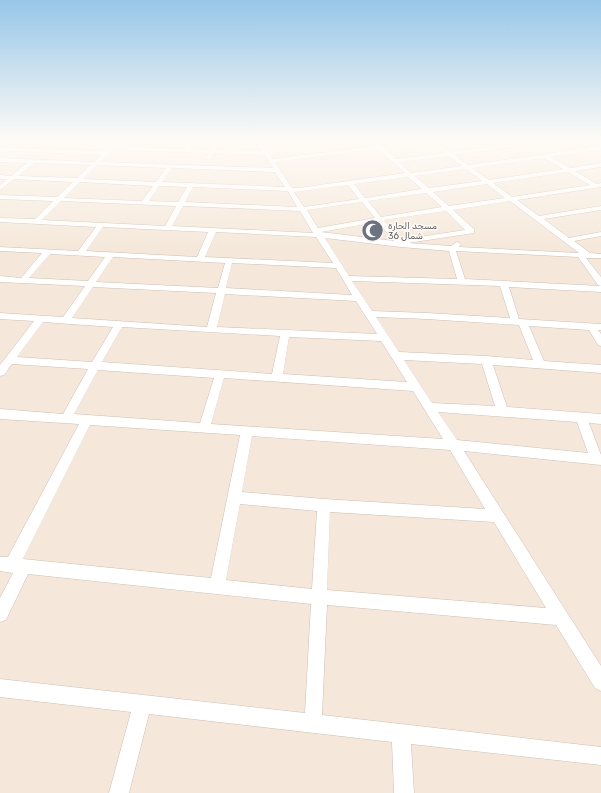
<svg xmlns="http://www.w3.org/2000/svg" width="601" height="793" font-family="Rubik,'Noto Naskh Arabic',sans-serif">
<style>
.residential{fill:#f5e8da}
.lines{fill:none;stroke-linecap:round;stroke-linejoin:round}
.minor-casing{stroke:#d1beb0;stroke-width:1}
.minor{fill:#fff;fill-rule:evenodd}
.labels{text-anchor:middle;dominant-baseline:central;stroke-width:3;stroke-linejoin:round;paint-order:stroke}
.far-worship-label{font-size:9px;fill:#5b616d;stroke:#fffaf3;text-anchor:start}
</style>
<rect width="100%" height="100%" fill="#fdf6ec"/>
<!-- residential -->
<path class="residential" d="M0 140H601V793H0Z"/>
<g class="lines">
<defs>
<path id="minor" d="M18 140H24L14 148 104 151 116 140H122L116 146 184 149 190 140H194L189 149 210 150 216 140H220L216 150 262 151 255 140H260L273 159 375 146 369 140H374L380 146 440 140 437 142 451 152 546 140H558L455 155 468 165 601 146V150L550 157 570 168 601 163V167L575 171 597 184 601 183V187L517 200 539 216 601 206V210L544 219 569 238 601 232V236L574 241 590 253 601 254V258H586L601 277V286L598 285 578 257 456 251 465 279 601 286V292L509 287 519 319 601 324V330H598L601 334V346L598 345 589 330 529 326 544 361 601 365V373L493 365 507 407 601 414V424L589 423 601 455V465L464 451 601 666V691L595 688 556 625 327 605 322 715 601 747V765L411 744 414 793H394L392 742 149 714 129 793H109L131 712 0 697V679L305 713 311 604 28 574 6 620 0 622V598L13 573 0 571V557H8L79 424 0 419V409L63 414 88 369 12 364 4 375 0 376V365L34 321 0 319V313L63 317 85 286 0 282V276L21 278 42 253 0 251V247L78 251 96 227 0 222V218L35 219 53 201 0 199V195L57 197 73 182 14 179 0 190V185L7 179H0V175L11 176 27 163 0 162V158L94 162 101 155 10 151 6 153 0 151V147L7 148ZM431 142 445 153 396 159 384 148ZM378 149 405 173 299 188H292L275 162ZM112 150 209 153 206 158 209 160 211 159 214 153 265 155 273 168 100 162ZM449 156 462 166 411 173 399 162ZM544 158 563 169 489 180 472 168ZM34 163 90 165 77 178 18 176ZM97 165 166 168 156 182 83 179ZM172 168 275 172 285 187 162 182ZM466 169 482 181 429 188 415 176ZM568 172 590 185 512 197 493 183ZM408 177 422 189 365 198 354 184ZM80 182 153 186 142 201 64 198ZM487 184 505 198 449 206 433 192ZM348 185 359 199 304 207 294 192ZM159 186 187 187 178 202 149 201ZM193 187 288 191 297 207 185 202ZM426 193 442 207 381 217 368 201ZM61 201 176 206 165 226 42 220ZM510 201 579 253 459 247 461 244 457 242 451 246 408 243 474 233V229L453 210ZM362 202 375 218 318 228 307 210ZM183 206 300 211 313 233 172 226ZM446 211 465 230 406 239H403V243L384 220ZM378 222 394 241 321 232ZM103 227 208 232 197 257 86 251ZM216 232 316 237 333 263 205 257ZM325 238 401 247 449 251 457 279 349 276ZM50 254 105 257 88 281 29 278ZM113 257 225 263 218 288 96 282ZM232 263 336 268 352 295 226 288ZM352 281 500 286 510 318 427 313 372 311ZM93 287 216 293 207 327 72 318ZM225 294 356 301 377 334 217 327ZM376 317 427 319 519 325 533 360 486 356 399 352ZM43 322 113 327 92 362 17 357ZM122 327 280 336 272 374 102 362ZM289 337 381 341 407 382 283 374ZM404 360 482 364 495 406 432 403ZM98 370 214 378 200 423 74 414ZM224 378 413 391 443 439 211 424ZM438 412 577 422 588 453 457 440ZM90 425 240 435 211 578 23 559ZM252 436 450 450 485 509 324 499 242 492ZM240 504 317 511 312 589 226 580ZM330 512 494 522 546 608 327 590Z"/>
</defs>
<!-- minor casing -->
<use href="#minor" class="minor-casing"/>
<!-- minor -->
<use href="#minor" class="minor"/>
</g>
<!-- sky -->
<linearGradient id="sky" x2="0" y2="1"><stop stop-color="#97c7e8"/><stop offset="0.56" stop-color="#fefbf6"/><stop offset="1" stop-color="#fefbf6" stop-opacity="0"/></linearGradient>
<rect width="601" height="251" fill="url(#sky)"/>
<!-- icons -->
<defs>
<symbol id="mosque-disc" viewBox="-11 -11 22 22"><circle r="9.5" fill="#6b7280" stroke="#fffaf3"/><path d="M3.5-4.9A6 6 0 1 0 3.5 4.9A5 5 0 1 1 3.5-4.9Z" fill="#fff"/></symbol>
</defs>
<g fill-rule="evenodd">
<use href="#mosque-disc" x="360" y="218" width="25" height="25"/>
</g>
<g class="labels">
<!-- far-worship labels -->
<g class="far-worship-label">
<text x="388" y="226">مسجد الحارة<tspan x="388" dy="10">36 شمال</tspan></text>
</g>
</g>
</svg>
